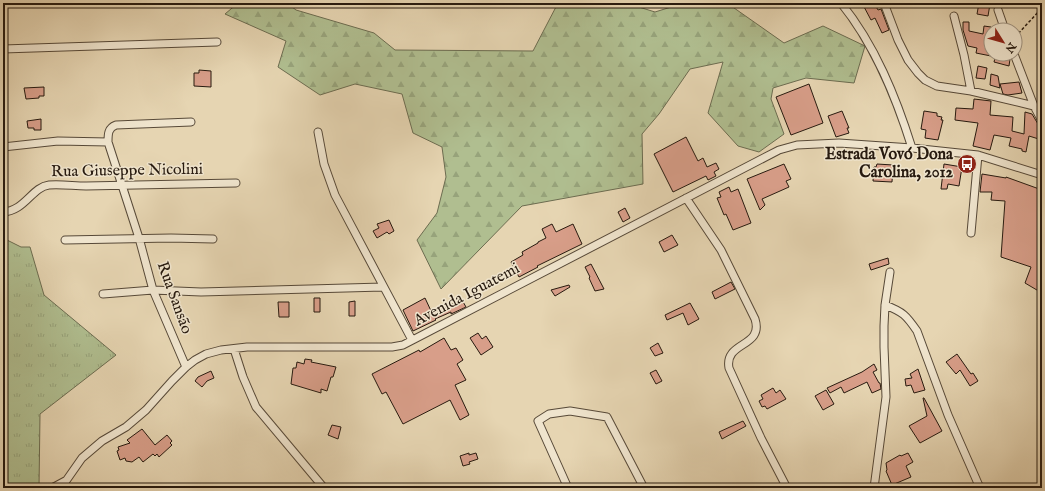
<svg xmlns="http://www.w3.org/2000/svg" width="1045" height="491" font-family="'IM FELL English',serif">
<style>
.forest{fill:url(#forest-firs);stroke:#6c6c50}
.park{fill:url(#park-tufts);stroke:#6c6c50}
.building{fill:#d89e89;stroke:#271a0f}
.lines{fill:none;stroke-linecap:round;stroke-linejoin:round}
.street-casing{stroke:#574938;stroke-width:9}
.path{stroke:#271a0f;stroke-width:1.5;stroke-dasharray:3 2;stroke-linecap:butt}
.street{stroke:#efe4cd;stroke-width:7}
.labels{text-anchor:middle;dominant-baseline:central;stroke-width:3;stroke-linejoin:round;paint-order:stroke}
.poi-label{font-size:16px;font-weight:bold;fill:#271a0f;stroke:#efe4cd;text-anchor:end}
.street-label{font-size:16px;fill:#271a0f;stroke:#efe4cd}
</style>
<defs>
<pattern id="forest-firs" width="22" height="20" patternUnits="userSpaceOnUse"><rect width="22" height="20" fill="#b0be90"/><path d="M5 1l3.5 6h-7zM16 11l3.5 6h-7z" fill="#97a37b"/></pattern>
<pattern id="park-tufts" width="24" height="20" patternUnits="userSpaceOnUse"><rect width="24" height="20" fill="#b0be90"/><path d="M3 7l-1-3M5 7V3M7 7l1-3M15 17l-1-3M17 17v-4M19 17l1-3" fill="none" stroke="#97a37b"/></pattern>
</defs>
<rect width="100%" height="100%" fill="#e6d5b2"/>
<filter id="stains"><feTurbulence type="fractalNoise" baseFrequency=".005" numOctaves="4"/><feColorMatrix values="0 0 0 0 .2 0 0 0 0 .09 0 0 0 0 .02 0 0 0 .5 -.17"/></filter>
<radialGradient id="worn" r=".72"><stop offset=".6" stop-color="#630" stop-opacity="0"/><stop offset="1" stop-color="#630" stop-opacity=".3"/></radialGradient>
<!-- forest -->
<path class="forest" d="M238 3H287L296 10 374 33 395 50 533 51 558 3H626L655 12 684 3H727L784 43 823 26 865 46 854 83 806 78 773 88 771 99 784 134 759 152 738 146 708 113 723 62 690 69 659 114 642 134 643 184 522 206 441 289 417 240 437 213 446 177 442 147 413 133 402 94 355 84 320 95 278 67 286 41 225 14Z"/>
<!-- park -->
<path class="park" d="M3 238 21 247H30L44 295 116 355 40 414 39 488H3Z"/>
<!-- building -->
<path class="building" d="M862 3H874L878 10 881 9 889 30 882 33 875 18 871 20Z
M979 3 990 4 988 16 977 14Z
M963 22H969V31L983 34 984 26 991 27V56L976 53 977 48 968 46 963 30Z
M996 54 1009 55 1010 59 1009 66 994 62Z
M978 66 987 68 985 79 976 78Z
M199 70 211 71V87L194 86V73H199Z
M991 74 998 76 1000 88 990 85Z
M1019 82 1022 93 1008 95 1003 94 1000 84Z
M809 84 823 123 791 135 776 97Z
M44 87V96H39V98L26 99 24 88Z
M974 99 991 101 990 115 1013 117 1012 131 1024 134 1025 112 1032 114 1038 124 1042 126V140L1029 136 1026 152 1022 151V149L1009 146 1011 138 994 135 990 150 973 146 978 123 955 120 956 108 973 109Z
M842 111 849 128H847L849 133 836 137 828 116Z
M924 111 937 113V116L942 117 941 120H943L938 140 925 138 926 130 921 129Z
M41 119V130H34V128H28L27 121Z
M686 137 698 161 703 158 707 167 716 163 719 169 714 172 716 176 708 180 706 176 673 192 654 154Z
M784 164 791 179 786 181 789 187 762 199 765 205 760 210 747 179Z
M877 164 893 165 892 182 873 181 874 167H876Z
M944 164 962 167 959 186 948 184 947 189H941Z
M982 174 1006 178V177L1042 190V293L1025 283 1031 267 1001 257 1005 201 991 200 992 192H980Z
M729 187 731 192 738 189 751 223 733 230 726 214 724 215 717 198 721 197 719 192Z
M625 208 630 218 623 222 618 212Z
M389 220 394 231 389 234 387 232 377 238 373 231 379 228 377 224Z
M552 224 556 232 573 224 582 244 537 266 538 267 519 277 511 262 523 255 522 252 538 243V242L546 238 542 229Z
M672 235 678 245 664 252 659 242Z
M888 258 889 264 871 270 869 264Z
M591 264 604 289 595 291 589 278 590 277 585 267Z
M731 282 735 289 715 299 712 292Z
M569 285 570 287 555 296 551 290Z
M314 298H320V312H314Z
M425 298 432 313 462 300 466 307 451 314V312L435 319 436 320 413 331 403 310Z
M355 301V316H349V302Z
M278 302H289V317H279Z
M690 303 699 319 688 325 683 313 667 320 665 315Z
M478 333 482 339 486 336 493 347 481 355 470 338Z
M444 338 451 350 456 348 463 360 457 364 466 380 455 385 469 415 460 420 450 400 403 424 386 392 382 394 372 374 419 350 420 352Z
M658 343 663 353 655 356 650 348Z
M957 354 971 374 973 373 978 381 970 386 960 370 956 374 946 362Z
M305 359 312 360 311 362 336 367 333 377H331L327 391 321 389V393L291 384 293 368H296L297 362 304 364Z
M874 364 877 370 873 372 879 383H880L881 389 872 393 867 382 844 393 841 387 830 393 827 388 862 372Z
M918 369 925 390 914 393 911 385 906 386 905 379 912 378 910 374Z
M656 370 662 381 656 384 650 373Z
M211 371 214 378 207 381 202 387 195 381 198 377Z
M773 388 776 393 780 390 786 399 767 409 765 406 762 407 759 401 763 399 761 395Z
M826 390 834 404 823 410 815 396Z
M923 398H924L942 431 920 443 909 426 927 416Z
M743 421 746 426 722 439 719 432Z
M332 425 341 427 338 439 328 435Z
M142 429 155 445 167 435 172 441 170 443 172 445 159 457 157 454 155 456 153 454 143 462 139 457 132 462 126 461 125 458 120 460 117 451 119 450 118 447 130 443 127 440Z
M469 453V455L476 453 478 459 469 462 470 464 463 466 460 456Z
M908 453 913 462 906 466 911 477 892 485 886 471 887 470 886 463 900 455 901 456Z"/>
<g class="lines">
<defs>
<path id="street" d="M841 3C875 45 896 97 912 148
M884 3 898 40 908 60 918 73 925 80 937 86 971 91 1034 106
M998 10 1005 30
M954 16 964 55 971 91
M3 49 217 42
M1014 54 1034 106 1042 121
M318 132 324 164 335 195 412 340
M3 147 58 141 108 142
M686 198 721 250 755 319C764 348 724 341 729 368L761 438 787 488
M3 212C25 211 32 187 49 185 62 184 74 186 86 186 136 185 186 184 236 183
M971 233 978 155
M65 240 171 238 213 239
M103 294 153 290 201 292 383 287
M885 305C903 312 906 315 917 331L948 415 980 488
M234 349 243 377 256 407 324 488
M186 367 153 290 139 238 108 142C108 134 108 128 116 125L191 122
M52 488 65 481
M61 488 82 458 102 441 126 427 146 410 172 381 186 367 195 360 206 354 221 350 247 347H392L403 345 779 150 797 145 839 143 912 148 978 155 1042 175
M568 488 538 421 549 414 570 411 607 417 644 488
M874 488 886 397 884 347V326L885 305 890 272"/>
</defs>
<!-- street casing -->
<use href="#street" class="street-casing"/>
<!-- path -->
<path class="path" d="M1015 37 1042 8"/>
<!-- street -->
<use href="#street" class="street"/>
</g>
<!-- icons -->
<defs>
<symbol id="bus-disc" viewBox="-11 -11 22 22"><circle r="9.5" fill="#8f2418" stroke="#efe4cd"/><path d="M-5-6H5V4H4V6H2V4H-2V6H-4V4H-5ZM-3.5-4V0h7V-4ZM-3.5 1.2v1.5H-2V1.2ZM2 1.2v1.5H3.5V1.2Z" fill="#fff"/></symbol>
</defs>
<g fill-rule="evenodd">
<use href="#bus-disc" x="956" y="153" width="22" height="22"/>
</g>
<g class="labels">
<!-- poi labels -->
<g class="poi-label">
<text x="953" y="155">Estrada Vovó Dona<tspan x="953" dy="18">Carolina, 2012</tspan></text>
</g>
<!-- street labels -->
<g class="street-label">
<text transform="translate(127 171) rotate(-1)">Rua Giuseppe Nicolini</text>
<text transform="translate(467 295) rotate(-28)">Avenida Iguatemi</text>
<text transform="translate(174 298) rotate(70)">Rua Sansão</text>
</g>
</g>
<!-- margin -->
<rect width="1045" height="491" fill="none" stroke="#e6d5b2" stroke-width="16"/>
<rect x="4" y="4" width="1037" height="483" fill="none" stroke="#271a0f" stroke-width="2"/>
<rect x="8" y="8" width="1029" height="475" fill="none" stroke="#271a0f"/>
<!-- north arrow -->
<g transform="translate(1003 42) rotate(127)"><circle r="19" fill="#efe4cd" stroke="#9f9381"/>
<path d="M0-3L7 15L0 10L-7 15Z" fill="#8f2418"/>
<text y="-6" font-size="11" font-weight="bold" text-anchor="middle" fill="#271a0f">N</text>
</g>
<rect width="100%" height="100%" filter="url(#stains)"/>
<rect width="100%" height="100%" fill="url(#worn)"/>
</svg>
